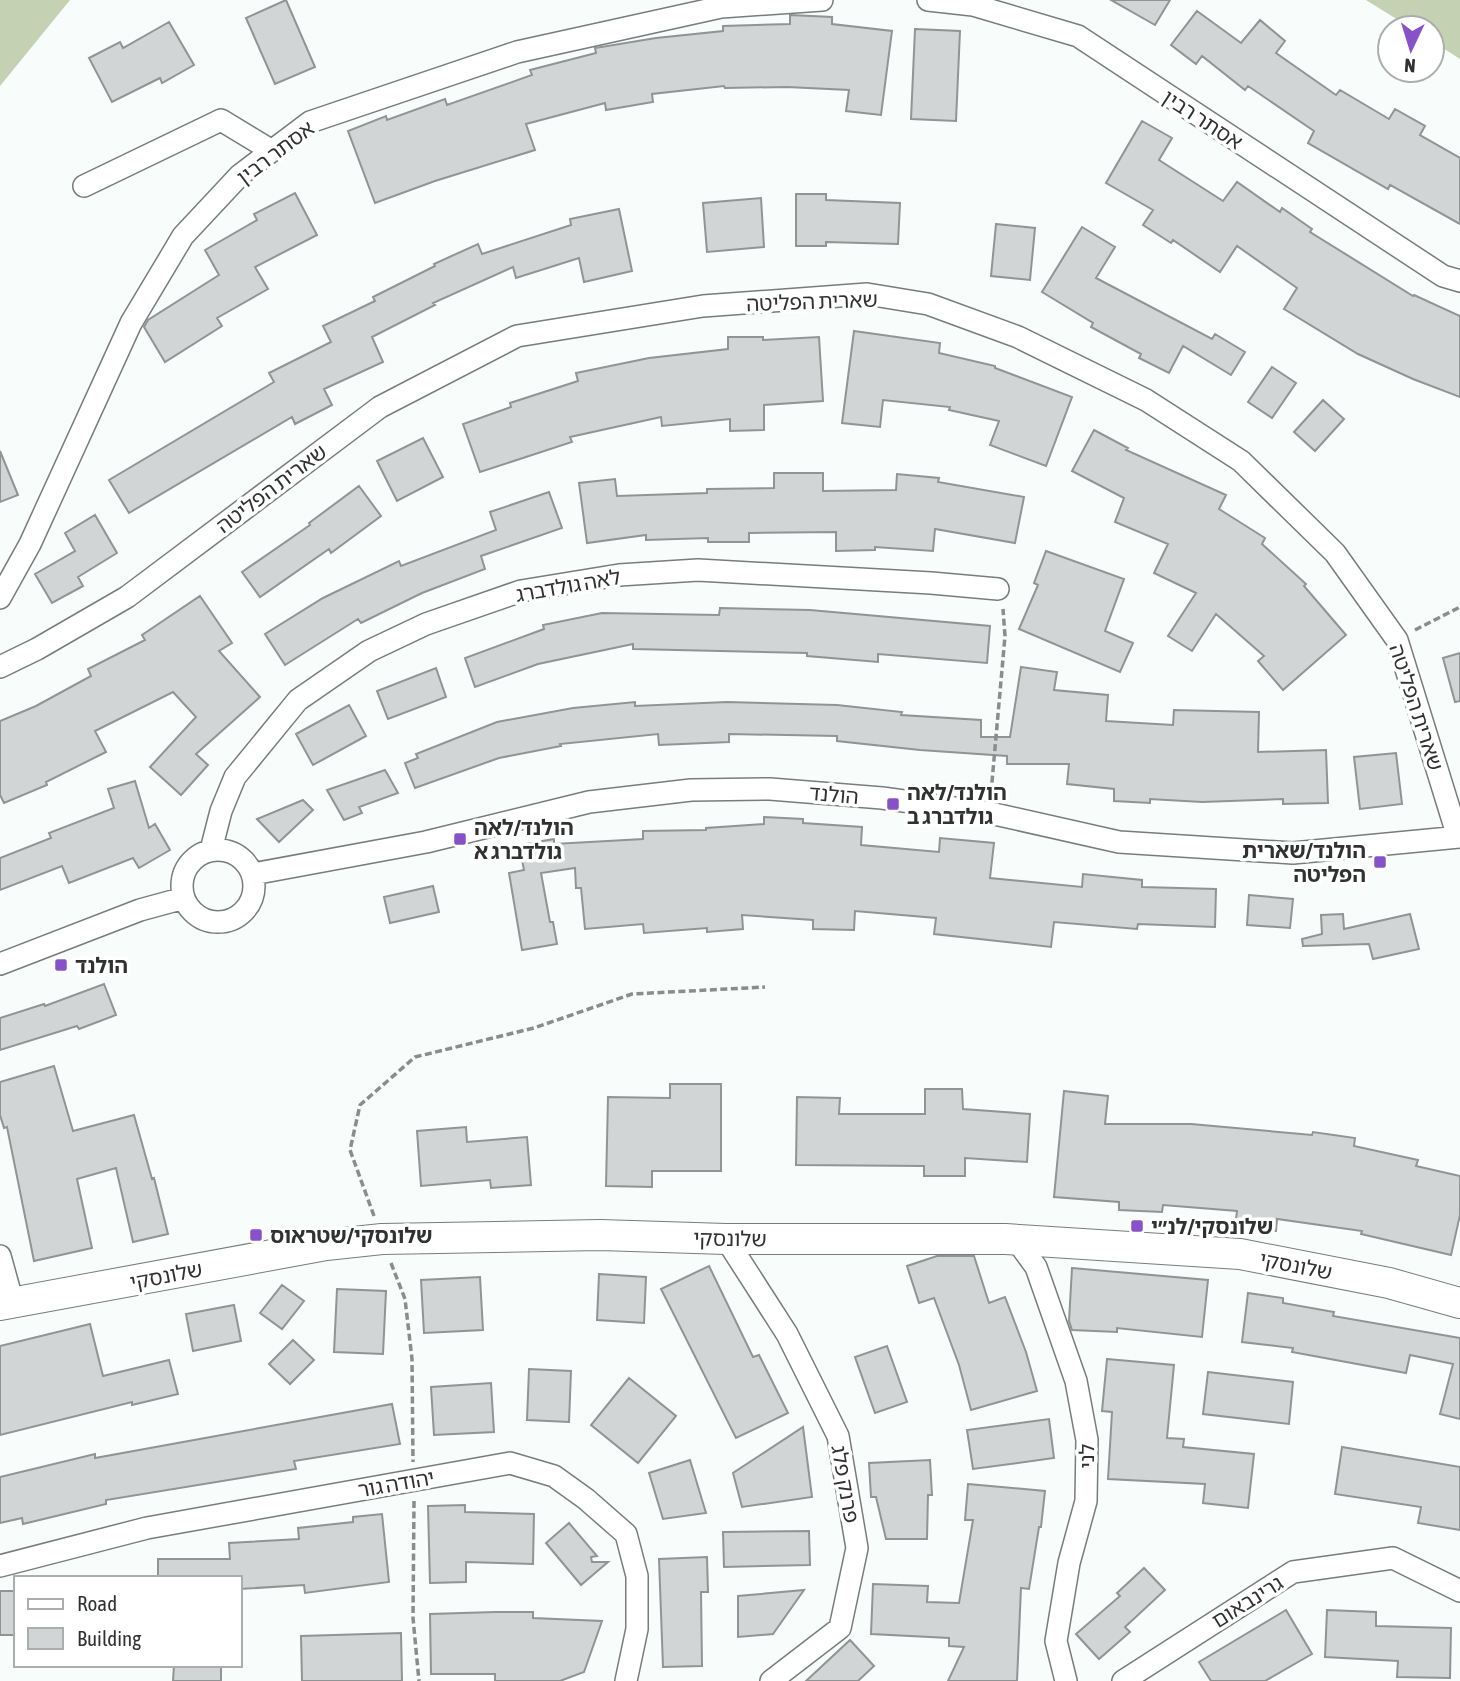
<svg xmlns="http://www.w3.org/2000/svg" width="1460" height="1681" font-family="'Asap Condensed','Noto Sans Hebrew',sans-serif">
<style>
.forest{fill:#c4d1b2}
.building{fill:#d1d5d5;stroke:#909494;stroke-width:2}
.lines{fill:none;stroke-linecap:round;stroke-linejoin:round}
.street-casing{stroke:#787c7b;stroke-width:24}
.secondary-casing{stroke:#787c7b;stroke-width:32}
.path{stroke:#8b8d8c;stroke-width:3.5;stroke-dasharray:7 3.5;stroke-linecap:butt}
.street{stroke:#fff;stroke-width:21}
.secondary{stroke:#fff;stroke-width:30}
.poi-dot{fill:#8751c8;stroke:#fff;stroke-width:2.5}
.labels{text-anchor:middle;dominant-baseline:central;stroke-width:7;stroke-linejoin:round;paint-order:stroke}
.street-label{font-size:21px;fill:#303131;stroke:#fff}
.poi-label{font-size:21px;font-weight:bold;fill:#303131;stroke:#fff;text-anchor:start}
</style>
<rect width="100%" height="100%" fill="#f8fcfa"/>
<!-- forest -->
<path class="forest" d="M0 0H70L0 86Z
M1366 0H1460V59L1432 41V28H1411Z"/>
<!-- building -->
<path class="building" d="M286 0 315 67 275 84 246 18Z
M1111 0H1170L1155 25Z
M1197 11 1241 43 1260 20 1285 41 1276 53 1336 95 1340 90 1389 119 1395 109 1425 126 1420 135 1460 158V224L1390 185 1388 189 1308 143 1314 131 1248 86 1245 90 1202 56 1196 64 1171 45Z
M790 15 832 17V24L892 31 881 115 846 111 849 90 787 87 725 88 724 86 652 94 653 102 606 110 605 103 526 124 535 150 435 181 375 203 348 131 386 116 387 120 445 99 447 105 532 75 530 70 596 53 595 48 656 38 723 31V26L790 24Z
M169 22 194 65 162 83 160 78 112 102 89 58 120 42 123 48Z
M915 29 960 31 956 121 911 119Z
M1142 121 1172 138 1159 160 1223 201 1237 182 1280 212 1282 208 1312 229 1310 232 1413 296 1414 295 1460 316V397L1413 379 1358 354 1284 309 1297 288 1237 246 1220 272 1173 240 1171 243 1143 225 1153 210 1106 183Z
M295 193 317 235 255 267 268 289 217 318 222 326 165 362 144 327 148 320 219 275 205 250 257 220 254 214Z
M796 194H826V200L900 203 898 244 826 242V246H796Z
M761 198 764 247 707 252 703 203Z
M619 209 632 271 584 282 579 258 516 278 513 267 433 303 435 305 372 337 383 362 324 389 332 405 295 424 292 417 129 513 109 480 274 382 269 373 331 342 323 326 375 301 373 297 435 266 434 264 478 244 482 254 571 225 570 219Z
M996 224 1035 228 1030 280 991 276Z
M1082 227 1115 247 1096 278 1212 339 1215 334 1245 352 1231 375 1183 346 1169 373 1139 358 1141 354 1091 327 1093 323 1042 292Z
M854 331 940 343 939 353 995 366V368L1072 397 1046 466 990 445 999 421 949 410 950 407 883 400 880 427 842 423Z
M728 337H763V340L819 337 823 401 764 405V430L730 431V419L662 426 661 417 570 437 572 442 480 472 463 424 511 407 510 403 578 381 576 373 649 358 728 349Z
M1272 367 1296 383 1272 418 1248 402Z
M1323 400 1344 419 1315 451 1294 432Z
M1094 430 1128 448 1126 450 1226 495 1219 509 1265 538 1262 544 1306 584 1304 586 1346 635 1283 690 1258 661 1264 656 1216 614 1192 651 1168 636 1196 593 1154 573 1168 544 1115 522 1124 498 1072 471Z
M423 438 443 477 397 501 377 461Z
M0 451 18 495 0 502Z
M774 473H823V491L896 490 897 474 939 478 938 482 1024 497 1015 543 935 529 933 551 875 547V550L836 551V532L749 533V542H708V538L646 540V535L587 543 579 483 615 479 617 496 707 493V489L774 488Z
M359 486 381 516 331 553 329 549 260 597 242 572 310 525 309 523Z
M549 492 562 528 481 556 485 569 422 593 361 623 358 619 285 665 265 634 323 598 399 561 401 566 496 530 490 512Z
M95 515 117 553 78 577 83 586 52 603 35 574 75 551 65 533Z
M1046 551 1124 579 1105 631 1133 643 1120 672 1019 629 1038 585 1034 583Z
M200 596 232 643 219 651 260 697 196 754 208 765 181 795 150 767 196 717 173 692 95 731 106 752 46 782 47 785 4 803 0 795V721L36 706 91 676 88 669 145 640 142 635Z
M720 608 810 610 990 626 987 663 878 654V662L807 656V653L633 649V644L538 664 475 687 465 658 544 629 543 625 602 613 719 615Z
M1460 653V701L1455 702 1443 658Z
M1021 667 1057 672 1054 690 1108 695 1106 721 1173 725 1174 710 1259 712 1258 752 1326 750 1328 803 1283 804V799L1202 802 1150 799V803L1114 801V789L1067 784 1069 764H1007V756L920 750 837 741V736L729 734V742L659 745 658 734 560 744 561 746 499 758 415 788 405 763 418 758 416 754 497 722 573 708 635 702V706L727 702 837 705 902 712 901 715 981 720V737H1010Z
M436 668 446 697 388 719 377 691Z
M349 705 366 736 313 765 296 734Z
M1396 753 1402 804 1360 809 1354 757Z
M385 770 398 793 359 807 362 813 344 820 327 790Z
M135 781 149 828 155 824 170 850 139 868 133 858 69 883 62 866 0 890V858L51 838 49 833 114 808 108 789Z
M303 800 313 810 279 842 257 819Z
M764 817 803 819V823L862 827 861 845 939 852 940 838 994 843 990 878 1082 887 1083 874 1142 880V887L1216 889 1215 927 1138 924 1137 929 1054 922 1051 947 934 934 936 918 855 911 854 930 813 929V920L742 915 743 929 707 932V928L644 933 643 924 585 929 581 888H576L575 868 541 873 550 922H553L557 944 522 950 509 873 524 870 519 845 554 839V844L643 839V831L706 830V828L764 824Z
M433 886 439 912 390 923 384 897Z
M1249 895 1293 899 1290 928 1247 925Z
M1343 914 1344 929 1410 914 1419 949 1373 959 1369 944 1303 946 1302 939 1322 934 1321 915Z
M104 984 116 1015 79 1029 77 1026 0 1050V1018L44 1004 45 1006Z
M54 1066 73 1131 134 1115 152 1179 154 1178 168 1234 133 1242 116 1168 77 1179 92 1248 34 1261 7 1127 4 1128 0 1115V1082Z
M670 1084H721V1171H652V1187L606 1186 608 1097 670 1098Z
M925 1089H962L963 1109 1030 1114 1027 1162 965 1158V1176H924V1166L796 1165 797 1097 840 1098 839 1114H925Z
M1064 1091 1108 1096 1105 1124H1191L1312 1135 1313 1132 1355 1138 1354 1146 1418 1160 1416 1166 1460 1176V1215L1451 1255 1361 1234 1362 1231 1277 1219 1276 1231 1235 1227 1237 1211 1163 1205 1162 1212 1119 1210V1202L1054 1197Z
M466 1127 467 1142 527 1137 531 1185 491 1188 490 1180 421 1186 417 1131Z
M937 1256H974L989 1303 1005 1297 1026 1352 1037 1391 971 1410 959 1365 934 1298 919 1303 907 1266Z
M709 1266 753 1357 759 1355 788 1413 736 1438 661 1289Z
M1072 1268 1208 1280 1202 1337 1117 1328V1332L1072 1330 1069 1321Z
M599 1274 646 1277 644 1323 597 1320Z
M480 1277 483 1330 424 1333 421 1280Z
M282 1285 304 1301 282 1329 260 1313Z
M337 1289 386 1291 383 1354 334 1352Z
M1248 1293 1283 1298V1303L1334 1312 1333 1316 1460 1338V1419L1440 1414 1453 1364 1410 1355 1406 1373 1292 1352 1293 1348 1242 1342Z
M234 1305 241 1341 193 1351 186 1314Z
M90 1324 103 1376 169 1360 178 1394 132 1405V1402L0 1435V1346Z
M293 1340 314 1360 290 1384 269 1364Z
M887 1346 907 1402 875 1413 855 1357Z
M1107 1359 1174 1365 1167 1438 1184 1439 1183 1447 1254 1454 1248 1508 1203 1503 1205 1484 1108 1479 1112 1412 1102 1411Z
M529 1369 571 1371 569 1422 527 1420Z
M1208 1372 1293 1382 1289 1424 1203 1414Z
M629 1378 676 1416 638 1463 591 1425Z
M491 1383 494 1432 434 1435 431 1387Z
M392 1404 400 1444 294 1461 296 1469 106 1500V1504L23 1524 22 1518 0 1523V1477L95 1454V1458Z
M1049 1419 1054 1458 973 1469 967 1430Z
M803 1427 812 1497 742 1507 733 1473Z
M1342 1447 1460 1467V1530L1418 1523 1421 1507 1335 1494Z
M690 1460 706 1513 663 1519 649 1473Z
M930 1460 932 1495H928L927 1539H886L876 1497H871L869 1463Z
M968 1484 1045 1491 1041 1527H1039L1029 1589 1021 1588 1017 1681H948L964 1647 949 1646V1638L871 1634 873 1584 928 1586 927 1602 959 1603 973 1520H965Z
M465 1505V1512L534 1514 533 1564 466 1562V1582L430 1583 428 1506Z
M382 1514 389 1582 305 1593 304 1585 240 1589V1578H158V1559H230L229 1543 299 1539 298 1528 353 1522V1517Z
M569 1523 597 1556 591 1557 592 1562H608L581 1585 546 1543Z
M809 1531 810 1565 724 1567 723 1532Z
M707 1557 708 1592H701L702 1666 663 1667 659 1559Z
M1144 1568 1165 1590 1125 1627 1130 1632 1099 1659 1076 1634 1120 1596 1117 1593Z
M804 1590 773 1634 738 1637V1596Z
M0 1591H16V1635H0Z
M1286 1610 1312 1654 1265 1681H1211L1199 1662Z
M1327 1610 1376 1612V1626L1451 1628 1450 1678 1397 1677 1398 1661 1325 1657Z
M495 1612H533V1618L602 1621 584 1672 560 1681H495V1674H431L430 1614Z
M401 1633 402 1681H302L301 1636Z
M850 1640 874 1666 858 1681H806Z
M174 1665H221V1681H173Z"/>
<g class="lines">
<defs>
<path id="street" d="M928 0 973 5 1078 36 1443 276 1460 281
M84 186 221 120 272 151
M0 598 30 544 131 323 183 236 240 175 310 122 517 52 721 7 822 0
M0 667 37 649 127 597 380 407 517 336 703 306 867 294 928 304 1018 337 1146 400 1241 461 1335 553 1397 640 1458 837
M182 886a36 36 0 1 1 72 0a36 36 0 1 1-72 0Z
M211 850 221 811 235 777 298 700 369 651 426 624 521 591 619 575 698 570 931 583 998 589
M253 874 426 842 589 802 691 790 770 789 882 798 990 813 1119 842 1293 853 1460 837
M0 964 140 910 184 898
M726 1239 787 1334 838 1436 857 1548 840 1628 771 1681
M1017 1241 1036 1267 1076 1381 1087 1440 1086 1501 1069 1563 1056 1641 1066 1681
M0 1256 13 1303
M0 1566 147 1528 510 1463 554 1476 586 1499 626 1534 637 1576V1629L626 1681
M1123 1681 1293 1572 1393 1558 1460 1591"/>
<path id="secondary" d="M0 1305 326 1245 382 1239 600 1235 726 1239H1005L1240 1254 1389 1283 1460 1303"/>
</defs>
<!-- street casing -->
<use href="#street" class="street-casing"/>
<!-- secondary casing -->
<use href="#secondary" class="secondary-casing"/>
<!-- path -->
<path class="path" d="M1415 630 1460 607
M991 793 1005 636 1003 609
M374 1216 350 1150 360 1105 415 1057 534 1028 632 994 765 987
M391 1263 405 1299 412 1359 413 1462
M414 1501 413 1618 419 1681"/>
<!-- street -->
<use href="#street" class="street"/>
<!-- secondary -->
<use href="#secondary" class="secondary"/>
</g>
<!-- markers -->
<g class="poi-dot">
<rect x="886" y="797" width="14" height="14" rx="3.5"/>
<rect x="453" y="832" width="14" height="14" rx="3.5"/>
<rect x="1373" y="855" width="14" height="14" rx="3.5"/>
<rect x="54" y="958" width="14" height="14" rx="3.5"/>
<rect x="1130" y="1219" width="14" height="14" rx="3.5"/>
<rect x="249" y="1228" width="14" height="14" rx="3.5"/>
</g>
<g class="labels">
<!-- street labels -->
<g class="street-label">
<text transform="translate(1203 119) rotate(33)">אסתר רבין</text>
<text transform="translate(275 152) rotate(-37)">אסתר רבין</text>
<text transform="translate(812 301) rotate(-2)">שארית הפליטה</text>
<text transform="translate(271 488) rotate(-37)">שארית הפליטה</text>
<text transform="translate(568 585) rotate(-10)">לאה גולדברג</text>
<text transform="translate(1417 707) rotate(72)">שארית הפליטה</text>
<text transform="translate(834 794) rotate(5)">הולנד</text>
<text transform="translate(730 1238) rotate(1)">שלונסקי</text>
<text transform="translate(1296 1265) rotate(11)">שלונסקי</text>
<text transform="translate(166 1275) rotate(-11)">שלונסקי</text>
<text transform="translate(1086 1456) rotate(-90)">לני</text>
<text transform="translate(396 1483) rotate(-10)">יהודה גור</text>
<text transform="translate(846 1484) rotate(80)">פרנק פלג</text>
<text transform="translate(1247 1601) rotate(-32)">גרינבאום</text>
</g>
<!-- poi labels -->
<g class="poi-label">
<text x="907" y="792">הולנד/לאה<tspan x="907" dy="24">גולדברג ב</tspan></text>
<text x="474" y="827">הולנד/לאה<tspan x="474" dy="24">גולדברג א</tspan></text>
<text x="1366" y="850" text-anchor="end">הולנד/שארית<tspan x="1366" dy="24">הפליטה</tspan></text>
<text x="75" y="965">הולנד</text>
<text x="1151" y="1226">שלונסקי/לנ״י</text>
<text x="270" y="1235">שלונסקי/שטראוס</text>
</g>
</g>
<!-- legend -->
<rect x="14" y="1576" width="228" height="91" fill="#ffffff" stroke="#acadad" stroke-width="2"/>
<rect x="28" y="1599" width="35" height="10" fill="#ffffff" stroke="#acadad" stroke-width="2"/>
<text x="77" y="1611" font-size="21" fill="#303131">Road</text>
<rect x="28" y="1628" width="35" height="21" fill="#d1d5d5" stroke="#acadad" stroke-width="2"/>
<text x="77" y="1646" font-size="21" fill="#303131">Building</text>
<!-- north arrow -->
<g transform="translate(1411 49) rotate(184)"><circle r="33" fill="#ffffff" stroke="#acadad" stroke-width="2"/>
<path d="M0-5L12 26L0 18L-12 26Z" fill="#8751c8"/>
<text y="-10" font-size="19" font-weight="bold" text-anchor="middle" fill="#303131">N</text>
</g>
</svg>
